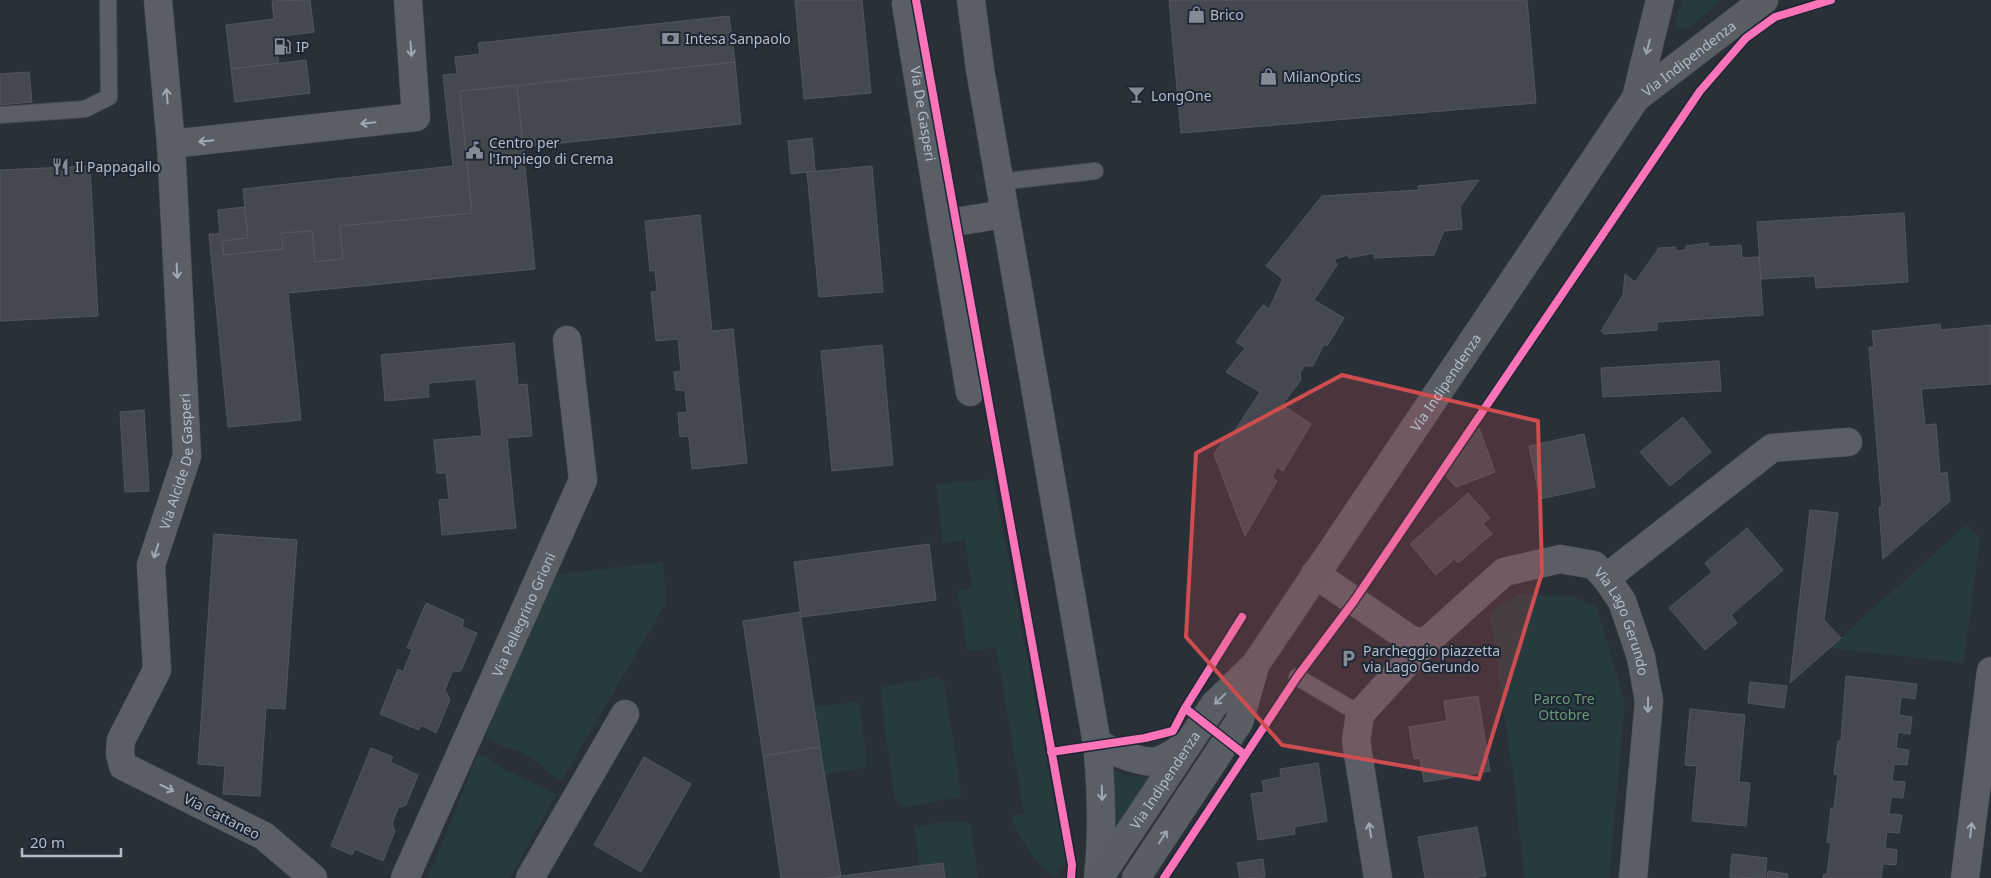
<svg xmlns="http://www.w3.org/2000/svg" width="1991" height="878" font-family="'Noto Sans',sans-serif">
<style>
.green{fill:#273a3e}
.building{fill:#444950;stroke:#52575f}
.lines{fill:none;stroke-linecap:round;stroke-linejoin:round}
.lane-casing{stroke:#484c53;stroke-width:18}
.street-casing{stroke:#484c53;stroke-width:29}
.secondary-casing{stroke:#484c53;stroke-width:29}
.lane{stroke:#5a5e66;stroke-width:16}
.street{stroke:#5a5e66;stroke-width:28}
.secondary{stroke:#595d64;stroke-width:28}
.cycleway-casing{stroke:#1d2633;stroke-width:11}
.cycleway{stroke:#fb73b8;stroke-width:8}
.oneway{stroke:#9da4b0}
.oneway2{stroke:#a2a9b5}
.marked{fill:#ce4d50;fill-opacity:0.2;stroke:#ce4d50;stroke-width:4;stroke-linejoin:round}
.labels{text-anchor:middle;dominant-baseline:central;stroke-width:4;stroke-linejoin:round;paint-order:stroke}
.poi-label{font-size:14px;fill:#b4bcc9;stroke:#1d2633;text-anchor:start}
.street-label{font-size:14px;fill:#b4bcc9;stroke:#1d2633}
.park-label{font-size:14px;fill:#6b9a76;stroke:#1d2633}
</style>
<rect width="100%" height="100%" fill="#2a3038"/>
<!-- green -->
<path class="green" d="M1682 0H1722L1690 27 1677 29 1676 19Z
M993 479 1066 861 1055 878C1040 870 1015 833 1012 816L1024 814 996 647 972 651 967 648 957 591 972 589 965 540 943 543 936 484Z
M1966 525 1980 538 1964 663 1829 648Z
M663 562 666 603 562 780C545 773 543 765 530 757 515 748 501 748 485 737L552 575Z
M1518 594 1573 596 1597 607 1625 704 1609 878H1524L1515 789 1490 616 1493 610Z
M937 677 944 682 961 791 960 797 906 807 897 801 894 793 880 692 882 687Z
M854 702 859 703 867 761 865 767 825 774 814 707Z
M478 754C486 754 489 758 495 763 514 776 536 783 556 795L510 878H428Z
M1105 761 1122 775 1151 777 1112 836Z
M952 821 965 822 971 826 978 878H945L943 863 920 866 914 827Z"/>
<!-- building -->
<path class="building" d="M310 0 314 32 274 37 279 63 231 69 226 25 274 19 272 1Z
M795 0H862L871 93 804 99Z
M1169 0H1527L1536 103 1181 133Z
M729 16 735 62 460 91 472 213 340 226 343 259 315 262 312 231 281 233 283 249 224 255 222 241 248 238 243 189 453 166 443 75 457 74 455 57 480 54 478 43Z
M306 60 310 93 235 102 231 69Z
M735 62 741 124 523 147 517 86Z
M29 72 32 102 0 105V74Z
M517 86 535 269 288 293 301 420 228 427 209 234H220L218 210 245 207 248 238 222 241 224 255 283 249 281 233 312 231 315 262 343 259 340 226 472 213 460 91Z
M812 138 815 171 791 174 788 141Z
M90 166 98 316 0 321V170Z
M872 166 883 292 819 297 807 172Z
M1479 180 1460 207 1462 229 1444 231 1434 255 1374 258V253L1349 258 1348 255 1334 259 1337 265 1314 300 1344 318 1327 346 1324 344 1313 366H1305L1300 372 1301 380 1282 405 1311 424 1283 471 1277 467 1272 477 1277 481 1245 536 1214 454 1227 435H1232L1260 392 1226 372 1245 348 1236 342 1263 305 1269 309 1283 279 1266 266 1322 196 1419 190 1418 186Z
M1904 213 1908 282 1816 288 1815 276 1761 279 1757 222Z
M700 215 712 331 733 329 747 463 692 469 689 436 680 437 678 413 687 412 685 390H676L674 372 681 371 678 339 656 341 651 292 657 291 655 270 650 271 645 221Z
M1708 243V247L1741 245 1742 258 1759 257 1763 315 1657 322V330L1604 334 1601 331 1623 295 1625 274 1635 282 1659 248 1676 247V251L1686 250V246Z
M1940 324 1941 330 1991 325V384L1921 389 1925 425 1936 424 1940 474 1947 472 1950 501 1883 559 1879 507H1882L1869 347H1874L1872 331Z
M514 343 518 385 527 384 532 436 507 438 516 528 442 535 439 500 449 499 446 473H437L434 440 482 436 476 379 428 383 429 397 385 401 381 355Z
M882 345 893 465 832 471 821 351Z
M1719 361 1721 391 1603 397 1601 368Z
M144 410 149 491 125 492 120 412Z
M1683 417 1711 452 1670 486 1640 452Z
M1479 428 1495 472 1456 487 1446 476Z
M1584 434 1595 487 1540 499 1529 446Z
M1468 493 1490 518 1483 523 1492 534 1458 563 1454 559 1436 575 1410 544Z
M1810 510 1838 513 1824 620 1841 638 1790 683Z
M1747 528 1783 570 1731 615 1737 623 1705 650 1669 608 1712 572 1705 563Z
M214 534 297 540 285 709 266 708 260 796 223 794 225 766 198 764Z
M929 544 936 600 801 617 794 562Z
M426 603 464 620 462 627 477 633 461 671 452 672 445 690 450 700 436 733 421 725 419 730 380 714 398 669 403 672 412 649 407 648Z
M800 612 820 747 763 756 743 621Z
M1846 676 1917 684 1915 699 1901 697 1899 715 1912 717 1910 734 1898 732 1896 748 1909 750 1907 765 1894 764 1892 781 1905 782 1903 798 1891 797 1889 814 1902 815 1899 833 1887 832 1885 848 1897 850 1896 865 1883 864 1881 878H1823L1824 874H1827L1831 843 1827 842 1831 808H1834L1838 775 1834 774 1838 741H1841Z
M1750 682 1787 686 1784 708 1748 703Z
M1478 696 1490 771 1424 782 1420 758 1414 759 1409 727 1447 721 1444 701Z
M1690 709 1745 715 1739 782 1750 783 1746 826 1692 821 1697 766 1685 765Z
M820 747 841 876 829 878H781L763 756Z
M371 748 393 757 390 762 418 775 406 805 398 808 392 824 395 831 383 861 355 849 352 855 331 846Z
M644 757 691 784 641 872 594 845Z
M1318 763 1327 821 1294 827 1295 834 1258 840 1251 794 1264 792 1262 781 1281 777 1280 769Z
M1477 827 1486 876 1472 878H1425L1418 837Z
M1732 854 1767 858 1765 878 1730 877Z
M1263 859 1265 877 1240 878 1237 863Z
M943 863 945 878H829L841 876Z
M1768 871 1788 874 1787 878H1767Z"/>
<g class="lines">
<defs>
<path id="lane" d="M0 115 85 109 109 97 108 0
M999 182 1095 171
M1297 677 1360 714"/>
<g id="street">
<path d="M158 0 171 144"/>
<path d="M971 0 980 69 1097 744C1102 791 1103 831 1098 878"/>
<path id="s1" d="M906 4 942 224"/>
<path d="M970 392 942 224 1005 214"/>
<path d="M1315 574 1411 640 1425 643"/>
<path d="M1606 578 1772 448 1848 442"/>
<path d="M1097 744C1111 750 1143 765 1158 761 1169 757 1179 750 1188 743"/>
<path id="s2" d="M313 878 264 836 123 766 120 754 121 740 157 670 151 565 187 456 171 144 416 117 408 0"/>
<path id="s3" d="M405 878 583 480 567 340"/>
<path d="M530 878 625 714"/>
<path id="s4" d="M1378 878 1356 741 1360 714 1425 643 1504 572 1560 559 1594 565 1606 578 1622 601 1641 657 1649 701 1633 878"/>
<path d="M1965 878 1991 671"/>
</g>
<g id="secondary">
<path d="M1636 98 1660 0"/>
<path id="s5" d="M1099 878 1214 705 1255 665 1636 98 1764 0"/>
<path d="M1136 878 1239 722 1255 666"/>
</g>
</defs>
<!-- lane casing -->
<use href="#lane" class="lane-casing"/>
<!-- street casing -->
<use href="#street" class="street-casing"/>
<!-- secondary casing -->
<use href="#secondary" class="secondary-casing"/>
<!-- lane -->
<use href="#lane" class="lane"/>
<!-- street -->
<use href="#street" class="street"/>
<!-- secondary -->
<use href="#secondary" class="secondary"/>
<defs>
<path id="cycleway" d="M916 0 1072 865 1071 878
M1185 708 1242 617
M1051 752 1145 738 1173 731 1185 708 1245 755
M1164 878 1297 677 1354 601 1700 91 1746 38 1775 17 1831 0"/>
</defs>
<!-- cycleway casing -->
<use href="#cycleway" class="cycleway-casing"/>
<!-- cycleway -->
<use href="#cycleway" class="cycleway"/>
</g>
<!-- one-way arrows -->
<defs><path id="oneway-shaft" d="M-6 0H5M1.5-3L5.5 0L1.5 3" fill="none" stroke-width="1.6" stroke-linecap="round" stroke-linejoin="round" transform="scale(1.25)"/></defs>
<g class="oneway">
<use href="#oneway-shaft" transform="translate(1648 47) rotate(104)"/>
<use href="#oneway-shaft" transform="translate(1220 699) rotate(136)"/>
<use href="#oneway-shaft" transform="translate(1163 837) rotate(-57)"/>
</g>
<g class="oneway2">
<use href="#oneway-shaft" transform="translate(411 49) rotate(86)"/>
<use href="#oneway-shaft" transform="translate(167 96) rotate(-95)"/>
<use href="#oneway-shaft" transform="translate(368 123) rotate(174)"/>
<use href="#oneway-shaft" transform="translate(206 141) rotate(174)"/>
<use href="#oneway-shaft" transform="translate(177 271) rotate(87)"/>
<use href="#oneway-shaft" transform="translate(156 551) rotate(108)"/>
<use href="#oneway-shaft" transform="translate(1648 705) rotate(91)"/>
<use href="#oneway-shaft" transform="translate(167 788) rotate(26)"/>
<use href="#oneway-shaft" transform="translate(1102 793) rotate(88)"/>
<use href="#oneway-shaft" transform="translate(1370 830) rotate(-99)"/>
<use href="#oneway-shaft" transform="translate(1971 830) rotate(-83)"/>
</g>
<!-- marked area -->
<path class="marked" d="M1342 375 1538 421 1542 573 1479 779 1282 745 1186 637 1196 453Z"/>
<!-- icons -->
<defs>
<symbol id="shop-bare" viewBox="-9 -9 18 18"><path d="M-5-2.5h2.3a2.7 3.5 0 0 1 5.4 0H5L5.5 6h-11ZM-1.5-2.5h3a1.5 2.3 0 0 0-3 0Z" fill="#848b96" stroke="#1d2633" stroke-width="2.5" paint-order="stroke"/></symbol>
<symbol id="bank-bare" viewBox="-9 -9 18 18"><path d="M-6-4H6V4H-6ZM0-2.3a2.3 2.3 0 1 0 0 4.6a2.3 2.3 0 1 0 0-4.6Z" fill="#848b96" stroke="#1d2633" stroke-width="2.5" paint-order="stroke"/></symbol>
<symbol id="fuel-bare" viewBox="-9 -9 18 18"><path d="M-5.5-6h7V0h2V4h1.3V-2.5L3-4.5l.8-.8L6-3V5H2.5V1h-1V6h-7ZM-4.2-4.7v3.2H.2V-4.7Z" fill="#848b96" stroke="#1d2633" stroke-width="2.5" paint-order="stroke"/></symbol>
<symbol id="bar-bare" viewBox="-9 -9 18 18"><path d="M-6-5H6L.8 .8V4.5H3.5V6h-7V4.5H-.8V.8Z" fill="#848b96" stroke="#1d2633" stroke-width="2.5" paint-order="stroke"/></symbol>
<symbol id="civic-bare" viewBox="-9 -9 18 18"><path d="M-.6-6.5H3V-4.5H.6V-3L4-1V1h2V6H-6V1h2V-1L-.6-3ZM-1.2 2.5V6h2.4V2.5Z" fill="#848b96" stroke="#1d2633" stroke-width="2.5" paint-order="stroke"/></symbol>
<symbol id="restaurant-bare" viewBox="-9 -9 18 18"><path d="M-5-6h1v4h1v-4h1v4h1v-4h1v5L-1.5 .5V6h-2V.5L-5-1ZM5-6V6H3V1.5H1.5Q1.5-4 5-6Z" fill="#848b96" stroke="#1d2633" stroke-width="2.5" paint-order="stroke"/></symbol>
<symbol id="parking-bare" viewBox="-9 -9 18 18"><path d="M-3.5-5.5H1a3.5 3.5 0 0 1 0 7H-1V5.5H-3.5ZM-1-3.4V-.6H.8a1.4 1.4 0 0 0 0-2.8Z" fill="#848b96" stroke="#1d2633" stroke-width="2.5" paint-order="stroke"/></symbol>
</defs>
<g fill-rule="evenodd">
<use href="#shop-bare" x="1184" y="2" width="25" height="25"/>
<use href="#bank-bare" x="658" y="26" width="25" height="25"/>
<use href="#fuel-bare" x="270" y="34" width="25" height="25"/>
<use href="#shop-bare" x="1256" y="64" width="25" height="25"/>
<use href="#bar-bare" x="1124" y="82" width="25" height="25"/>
<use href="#civic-bare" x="462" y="138" width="25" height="25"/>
<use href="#restaurant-bare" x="48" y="154" width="25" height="25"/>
<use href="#parking-bare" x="1336" y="646" width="25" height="25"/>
</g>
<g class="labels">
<!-- poi labels -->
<g class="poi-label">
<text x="1210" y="14">Brico</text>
<text x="685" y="38">Intesa Sanpaolo</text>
<text x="296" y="46">IP</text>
<text x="1283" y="76">MilanOptics</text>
<text x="1151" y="95">LongOne</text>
<text x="489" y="142">Centro per<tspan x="489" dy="16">l'Impiego di Crema</tspan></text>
<text x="75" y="166">Il Pappagallo</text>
<text x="1363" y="650">Parcheggio piazzetta<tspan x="1363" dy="16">via Lago Gerundo</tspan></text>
</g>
<!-- street labels -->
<g class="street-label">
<text stroke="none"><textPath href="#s5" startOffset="1014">Via Indipendenza</textPath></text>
<text stroke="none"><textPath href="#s1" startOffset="111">Via De Gasperi</textPath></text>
<text stroke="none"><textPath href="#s5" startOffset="606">Via Indipendenza</textPath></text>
<text stroke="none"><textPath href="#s2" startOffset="540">Via Alcide De Gasperi</textPath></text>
<text stroke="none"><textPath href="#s3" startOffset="289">Via Pellegrino Grioni</textPath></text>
<text stroke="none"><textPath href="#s4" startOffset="525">Via Lago Gerundo</textPath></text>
<text stroke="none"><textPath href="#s5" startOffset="118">Via Indipendenza</textPath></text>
<text transform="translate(222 816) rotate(27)">Via Cattaneo</text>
</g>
<!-- park labels -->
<g class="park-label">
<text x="1564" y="698">Parco Tre<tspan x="1564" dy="16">Ottobre</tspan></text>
</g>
</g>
<!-- scale -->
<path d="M22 848v8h99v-8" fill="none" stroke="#b4bcc9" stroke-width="2.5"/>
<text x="30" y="848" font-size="15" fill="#b4bcc9" stroke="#1d2633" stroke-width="4" paint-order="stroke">20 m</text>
</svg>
